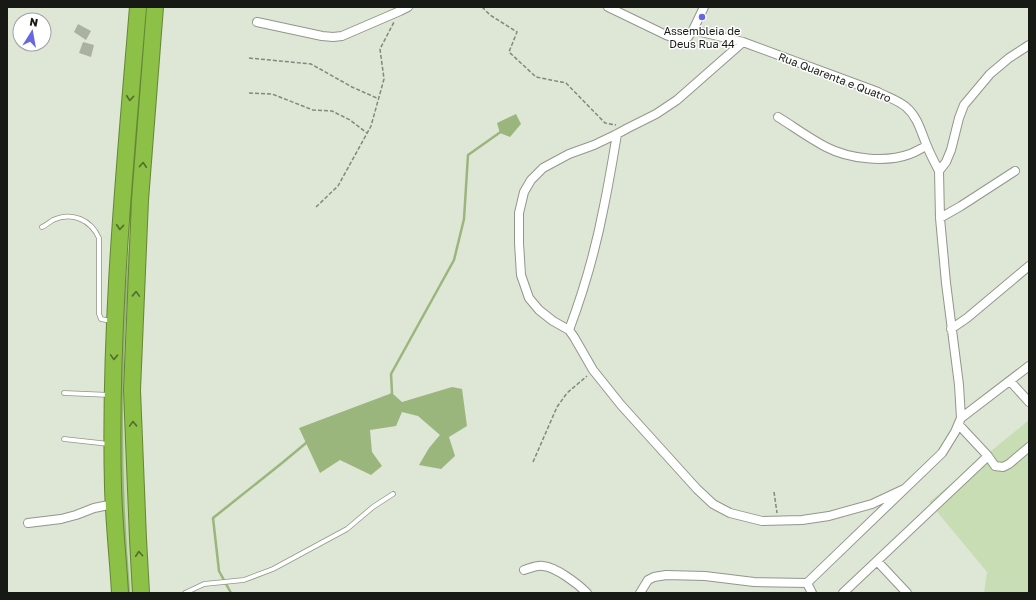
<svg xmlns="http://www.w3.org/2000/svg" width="1036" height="600" font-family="'Golos Text',sans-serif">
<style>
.green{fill:#c9ddb4}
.water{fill:#9bb67d}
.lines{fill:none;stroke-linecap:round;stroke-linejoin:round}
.stream{stroke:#9bb67d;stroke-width:2.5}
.building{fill:#aab1a2}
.lane-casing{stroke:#91988a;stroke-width:5.5}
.street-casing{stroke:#91988a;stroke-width:10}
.highway-casing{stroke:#648635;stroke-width:18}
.path{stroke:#82887c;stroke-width:1.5;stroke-dasharray:4 2;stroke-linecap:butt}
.lane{stroke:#fff;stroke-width:4}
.street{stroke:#fff;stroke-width:8}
.highway{stroke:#8dc047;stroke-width:16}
.oneway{stroke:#526d2e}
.poi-dot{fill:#6768e1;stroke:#fff;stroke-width:1.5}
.labels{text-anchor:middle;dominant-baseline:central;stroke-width:3;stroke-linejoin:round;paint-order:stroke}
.poi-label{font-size:11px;fill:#171a14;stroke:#fff}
.street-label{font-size:11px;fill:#171a14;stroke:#fff}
</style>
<rect width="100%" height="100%" fill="#dee6d6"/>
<!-- green -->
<path class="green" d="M145 7H152L127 439 128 513 133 593H125L119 510 122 301 139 88Z
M1029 420V593H984L987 572 929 502Z"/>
<!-- water -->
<path class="water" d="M516 114 521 124 510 137 500 133 497 123Z
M452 387 462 389 467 426 449 437 455 456 441 469 419 465 429 448 440 435 418 416 402 412 396 426 370 430 372 452 382 466 371 475 340 460 320 473 299 428 392 393 402 402Z"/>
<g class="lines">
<!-- stream -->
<path class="stream" d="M391 395 392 393 391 374 454 260 464 219 468 155 502 131
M129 593C119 475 119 356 131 238
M231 593 219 571 213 518 282 463 306 443 308 442"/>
</g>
<!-- building -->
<path class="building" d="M78 24 91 31 86 40 74 32Z
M83 42 94 45 91 57 79 53Z"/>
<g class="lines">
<defs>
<path id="lane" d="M42 227C46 225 50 222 53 220 72 211 91 220 99 238V314L101 319 111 321
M64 393 110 395
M64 439 109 444
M185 593 204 584 244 580 273 569 347 529 373 507 393 494"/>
<path id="street" d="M608 7 666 35 677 39H682L688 37 693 30 704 7
M257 22 322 36 333 37 342 36 400 11 408 7
M693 30 743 42 878 92C887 97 898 100 906 107 918 117 921 132 927 146 930 154 935 163 939 171
M743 42 677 100 656 114 628 128 617 134 594 145 569 154 543 168 531 180 524 192 519 213V243L521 275 529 298 539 310 553 321 569 330 574 337 593 370 621 405 697 489 713 504 730 513 762 521 802 520 829 516 872 504 904 489
M778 117C794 127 809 138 826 147 849 159 886 163 910 154 916 152 921 148 927 146
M940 218 961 206 1015 171
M951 329 967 318 1029 266
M569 330C584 290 596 248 604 206 609 182 613 158 617 134
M1010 381 1029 402
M961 418 959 385 946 283 940 218 939 171 946 162 951 150 959 118 964 105 990 74 1009 58 1029 45
M959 425 988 456 995 466 1003 467 1009 464 1029 447
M28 523 61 519 76 515 94 508 114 504
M877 561 907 593
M524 570C531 568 536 565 543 566 556 567 578 584 587 593
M640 593 648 580 654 577 666 575 705 576 754 582 807 583
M812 593 807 583 942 453 955 432 961 418 1029 366
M843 593 988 456"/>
<path id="highway" d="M120 593C118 558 114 523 113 487 109 327 125 167 138 7
M141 593 138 539 132 390 140 200 155 7"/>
</defs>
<!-- lane casing -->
<use href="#lane" class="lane-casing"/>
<!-- street casing -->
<use href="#street" class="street-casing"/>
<!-- highway casing -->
<use href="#highway" class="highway-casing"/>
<!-- path -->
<path class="path" d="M482 7 490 15 517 32 509 52 536 77 566 83 605 123 616 125
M249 58 311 64 352 87 379 99
M249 93 272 94 313 110 332 111 350 120 367 133
M316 207 338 186 371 126 384 79 380 49 394 22
M533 462 557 407 567 393 587 376
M774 492 777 513"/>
<!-- lane -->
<use href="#lane" class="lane"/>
<!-- street -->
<use href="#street" class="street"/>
<!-- highway -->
<use href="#highway" class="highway"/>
</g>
<!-- one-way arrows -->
<defs><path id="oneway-chevron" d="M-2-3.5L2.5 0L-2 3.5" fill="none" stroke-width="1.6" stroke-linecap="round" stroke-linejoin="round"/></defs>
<g class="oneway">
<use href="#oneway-chevron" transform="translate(130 98) rotate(95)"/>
<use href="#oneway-chevron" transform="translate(143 165) rotate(-86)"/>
<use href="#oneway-chevron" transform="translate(120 227) rotate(95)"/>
<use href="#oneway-chevron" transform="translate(136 294) rotate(-88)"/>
<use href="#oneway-chevron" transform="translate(114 357) rotate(92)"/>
<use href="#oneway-chevron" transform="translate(133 424) rotate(-92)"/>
<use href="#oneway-chevron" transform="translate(139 554) rotate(-94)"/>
</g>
<!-- markers -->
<circle class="poi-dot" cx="702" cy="17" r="4"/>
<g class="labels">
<!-- poi labels -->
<g class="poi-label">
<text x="702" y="30">Assembleia de<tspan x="702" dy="13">Deus Rua 44</tspan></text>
</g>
<!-- street labels -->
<g class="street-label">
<text transform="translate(835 77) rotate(21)">Rua Quarenta e Quatro</text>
</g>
</g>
<!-- border -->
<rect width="1036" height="600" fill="none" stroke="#171a14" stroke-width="16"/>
<!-- north arrow -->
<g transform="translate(32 32) rotate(11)"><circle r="19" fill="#ffffff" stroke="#a2a3a1"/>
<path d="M0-3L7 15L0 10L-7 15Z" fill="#6768e1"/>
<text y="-6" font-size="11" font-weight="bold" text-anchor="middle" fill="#171a14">N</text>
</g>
</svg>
